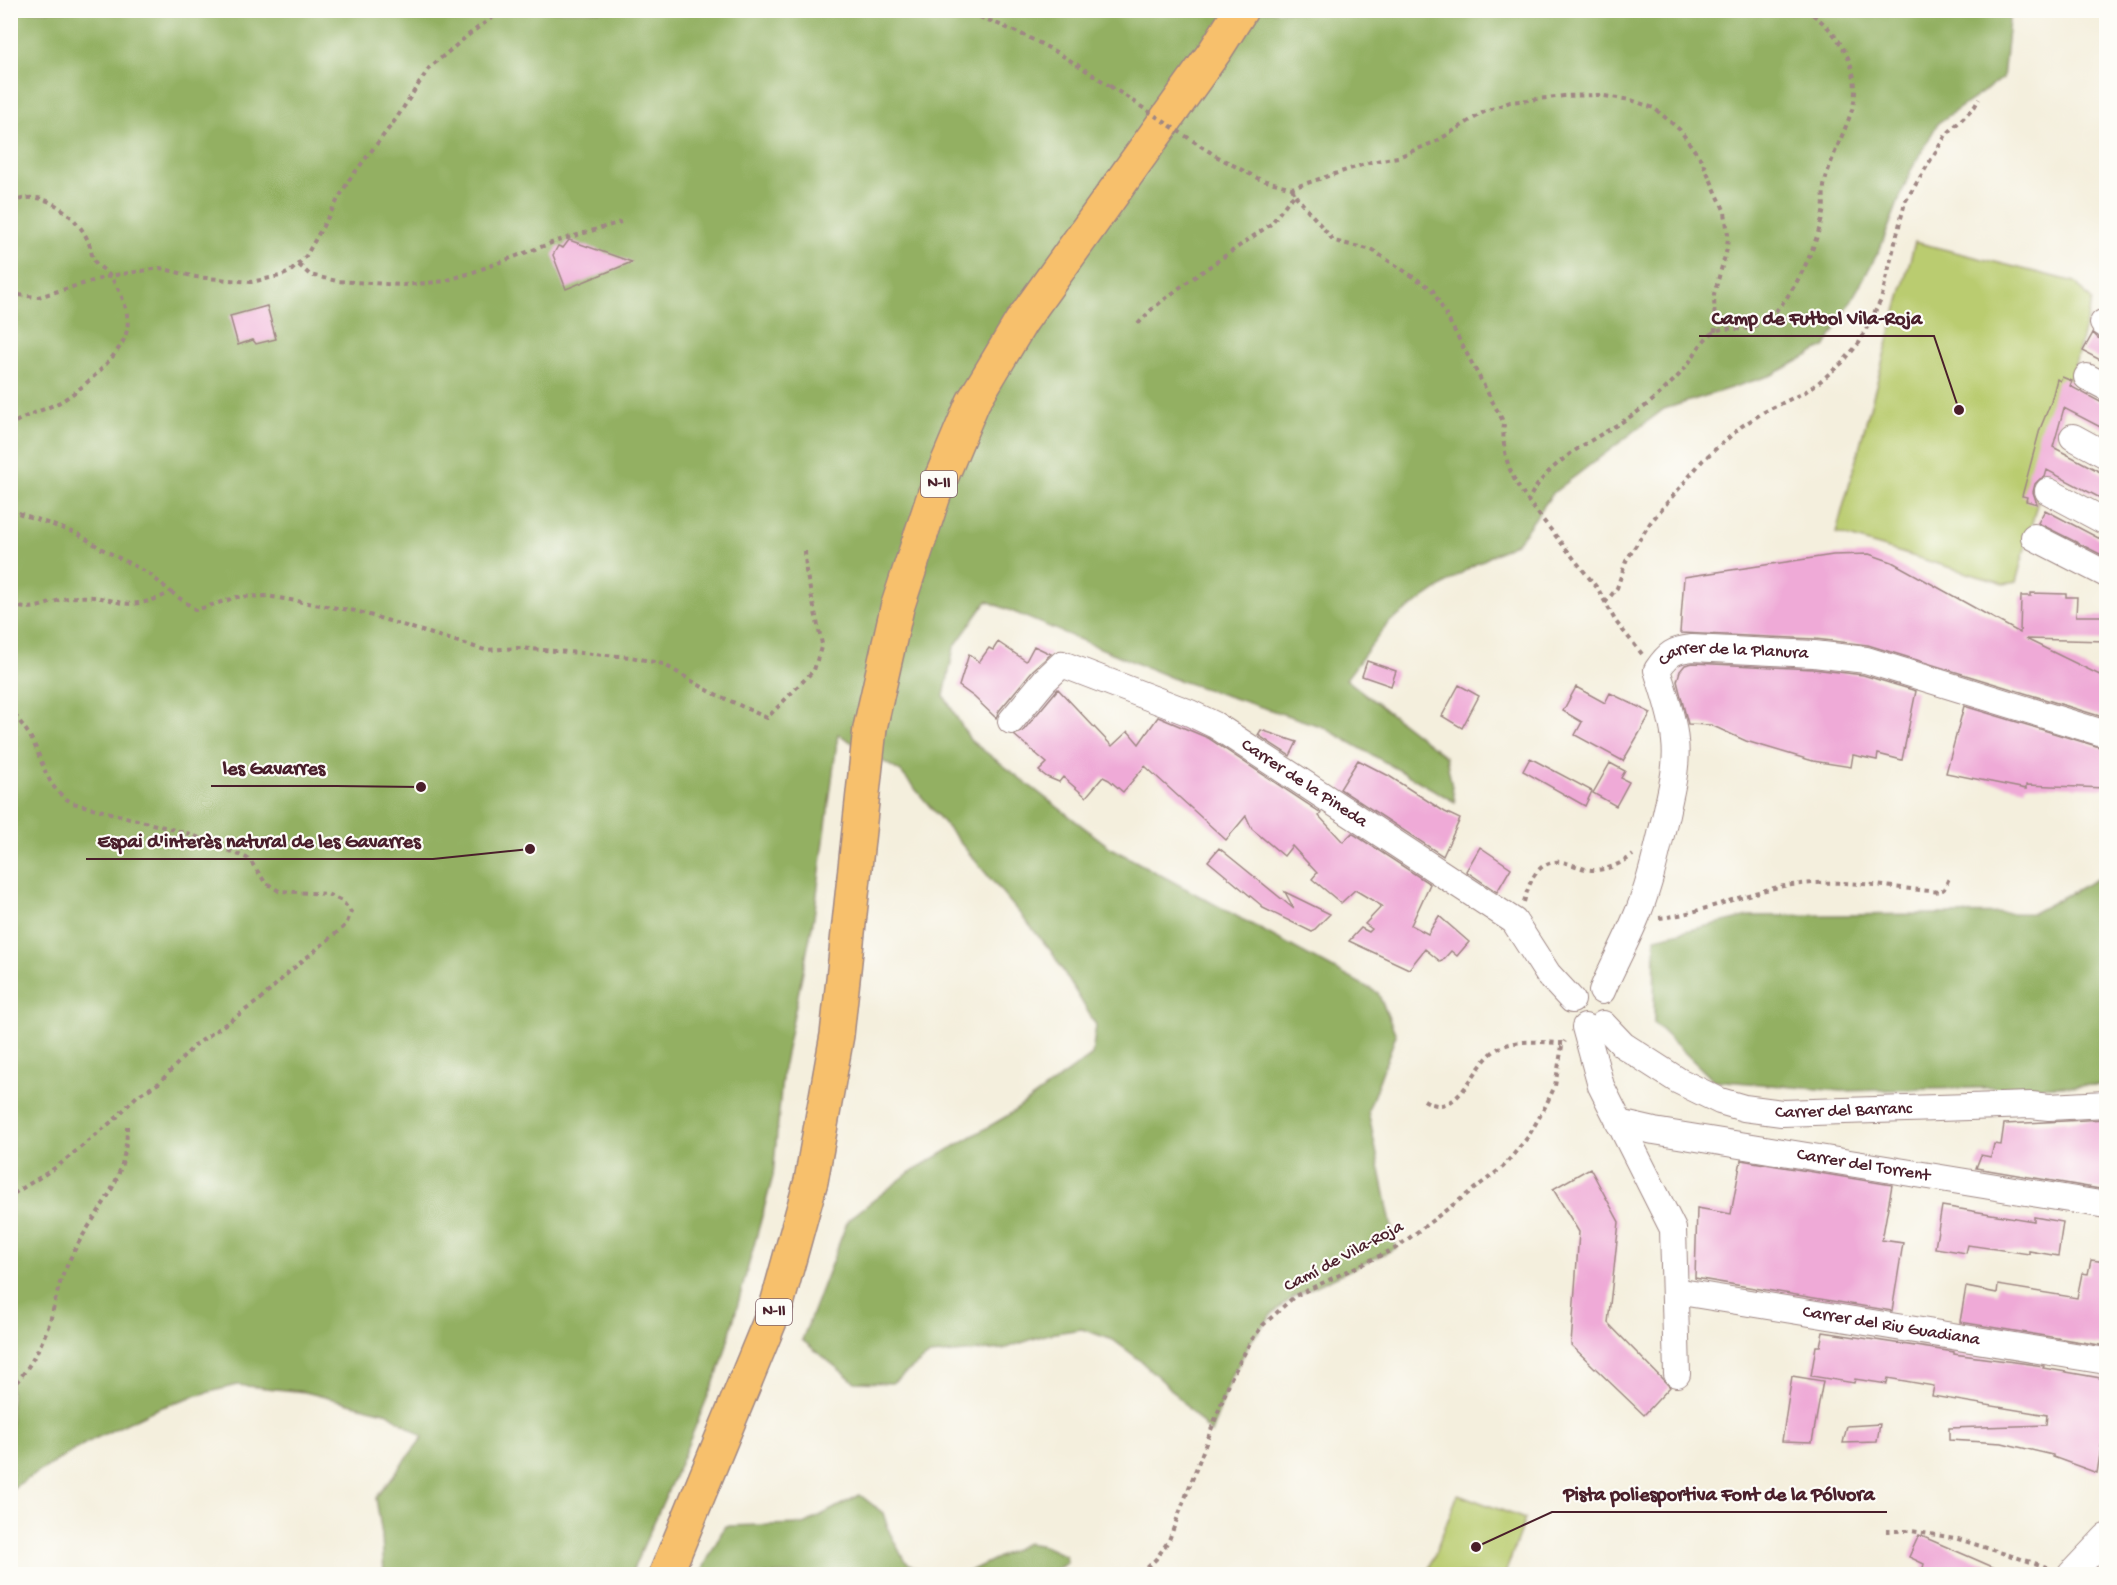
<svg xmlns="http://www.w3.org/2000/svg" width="2117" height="1585" font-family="'Gochi Hand',sans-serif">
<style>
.green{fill:#bacc6f;stroke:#82764d;stroke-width:1.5}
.forest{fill:#93b062;stroke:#6e6846;stroke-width:1.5}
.building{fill:#efaad7}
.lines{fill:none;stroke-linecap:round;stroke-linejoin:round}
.street-casing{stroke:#9f8784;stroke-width:28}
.highway-casing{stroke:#9f8784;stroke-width:36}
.path{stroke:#9f8784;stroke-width:4;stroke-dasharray:4.5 4.5;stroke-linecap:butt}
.street{stroke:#fff;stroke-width:26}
.highway{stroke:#f7c06c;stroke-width:33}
.path-bridge{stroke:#9f8784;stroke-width:4;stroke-dasharray:4.5 4.5;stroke-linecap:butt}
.labels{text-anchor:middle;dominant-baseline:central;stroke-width:4.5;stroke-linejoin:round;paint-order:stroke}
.shield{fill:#fdfcf7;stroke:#806168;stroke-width:1.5}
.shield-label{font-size:16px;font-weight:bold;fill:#4a1f2b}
.street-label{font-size:18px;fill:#4a1f2b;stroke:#fdfcf7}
.leader{fill:none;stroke:#4a1f2b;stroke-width:2}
.callout-dot{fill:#4a1f2b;stroke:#fdfcf7;stroke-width:2}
.callout-label{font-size:20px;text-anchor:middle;font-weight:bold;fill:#4a1f2b;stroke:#fdfcf7;stroke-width:4.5;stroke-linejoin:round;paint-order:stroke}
</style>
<rect width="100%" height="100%" fill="#fdfcf7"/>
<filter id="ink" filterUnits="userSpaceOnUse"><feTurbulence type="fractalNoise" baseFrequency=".0167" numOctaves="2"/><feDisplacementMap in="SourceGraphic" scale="12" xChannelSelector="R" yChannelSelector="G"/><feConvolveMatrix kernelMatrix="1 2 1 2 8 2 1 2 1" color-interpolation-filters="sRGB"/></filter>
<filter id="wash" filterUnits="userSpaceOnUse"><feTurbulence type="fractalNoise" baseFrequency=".008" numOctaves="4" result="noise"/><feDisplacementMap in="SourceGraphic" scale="24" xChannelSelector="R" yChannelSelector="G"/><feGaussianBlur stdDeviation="1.35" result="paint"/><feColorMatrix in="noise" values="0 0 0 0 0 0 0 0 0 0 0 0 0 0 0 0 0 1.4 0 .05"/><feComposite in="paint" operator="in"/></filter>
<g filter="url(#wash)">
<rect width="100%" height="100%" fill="#f4efdd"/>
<!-- green -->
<path class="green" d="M1915 242 2075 282 2092 301 2016 582 2004 584 1836 533Z
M1458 1494 1525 1519 1505 1574H1427Z"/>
<!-- forest -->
<path class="forest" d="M11 11H2010L2003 78 1938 123 1910 172 1880 249 1826 346 1772 375 1664 409 1553 493 1518 542 1472 566 1388 623 1346 679 1446 757 1455 802 1323 727 1172 678 987 601 954 647 944 696 970 740 1111 848 1378 993 1396 1035 1368 1111 1396 1248 1295 1296 1273 1313 1251 1341 1231 1378 1211 1433 1167 1385 1136 1357 1113 1340 1082 1329 1048 1334 1003 1349 930 1355 892 1383 855 1382 802 1340 848 1220 910 1172 1007 1116 1092 1055 1096 1025 1051 951 901 772 838 734 814 917 783 1068 773 1176 722 1362 682 1459 631 1574H384L382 1535 376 1498 423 1437 388 1413 305 1392 237 1385 194 1396 154 1410 86 1443 11 1489Z
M2106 874V1085L1841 1091 1713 1080 1654 1023 1655 938 1749 916 2033 913Z
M860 1495 883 1513 889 1531 904 1560 924 1574H700L725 1526 804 1524Z
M1027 1543 1044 1546 1066 1556 1067 1563 1051 1572 1049 1574H960L968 1572Z"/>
<g id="blocks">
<!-- building -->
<path class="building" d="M569 240 632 262 566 289 553 255 558 246 563 248Z
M267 306 276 339 256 344 253 340 238 345 230 316Z
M2093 333 2098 338 2106 340V363L2083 351Z
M2062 377 2072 381 2070 386 2106 405V430L2064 408 2053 447 2106 475V501L2047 470 2045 477 2040 479 2035 484 2033 492 2037 504 2026 501 2027 497 2022 496 2040 429 2051 402 2057 379 2060 381Z
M2045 510 2106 542V557L2038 523Z
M1869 554 1892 562 2020 633 2021 596H2031V593L2066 594V597H2077L2076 616H2106V641L2026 639 2106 678V718L1868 645 1815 639 1680 633 1684 577 1833 555Z
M998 642 1026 661 1034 646 1051 654 1033 670 999 711 996 718 974 697 959 686 969 654 979 662 989 648 993 650Z
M1367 661 1396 671 1391 686 1362 676Z
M1693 663 1813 669 1863 675 1916 691 1902 760 1878 754 1877 760 1853 755 1851 767 1813 761 1746 741 1711 725 1688 724 1677 681 1680 671 1685 665Z
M1459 685 1479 696 1462 728 1442 716Z
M1576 687 1605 703 1610 693 1651 713 1623 761 1575 735 1582 722 1563 711Z
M1058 689 1112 746 1128 731 1139 744 1158 717 1208 738 1321 813 1319 816 1343 842 1352 833 1430 884 1411 925 1428 934 1439 916 1469 942 1457 956 1451 951 1441 962 1425 949 1409 969 1349 941 1361 928 1369 932 1372 929 1365 924 1382 906 1355 890 1341 903 1312 879 1317 873 1292 846 1284 856 1252 829 1246 816 1226 840 1145 766 1123 792 1109 780 1103 777 1086 797 1063 777 1059 782 1047 777 1039 771 1047 763 1014 735 1023 731Z
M1964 706 2106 749V788L2026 785V789L1946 773Z
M1261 730 1297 742 1290 756 1258 735Z
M1530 758 1592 791 1585 806 1523 771Z
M1358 760 1389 776 1445 812 1460 819 1443 856 1340 789Z
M1610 763 1625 771 1621 778 1629 782 1616 806 1593 793Z
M1480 847 1511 868 1497 892 1466 871Z
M1219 848 1294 909 1285 892 1330 914 1312 932 1261 907V905L1208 861Z
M2106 1119V1190L1976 1168 1981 1155 1991 1157 1994 1144 2001 1145 2004 1124Z
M1741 1160 1892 1185 1882 1240 1903 1243 1892 1311 1695 1278 1697 1208 1731 1214Z
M1590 1168 1619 1222 1608 1323 1670 1387 1644 1415 1571 1345 1579 1232 1553 1189Z
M1942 1206 2034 1221V1217L2063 1222 2058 1256 2029 1251V1254L1968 1245 1966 1253 1935 1248Z
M2091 1260 2106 1262V1346L1960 1322 1966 1287 1997 1293 1998 1285 2077 1298 2082 1273 2088 1274Z
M1823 1332 1954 1352V1354L2044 1366 2043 1368 2106 1379V1417L2097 1473 2053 1457V1455L2002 1443 1949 1440V1428L2046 1425 2047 1415 1932 1396 1934 1386 1888 1378 1887 1384 1855 1379 1854 1383 1811 1376 1816 1346H1820Z
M1792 1376 1823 1381 1812 1442 1782 1441Z
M1880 1424 1877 1442 1843 1443 1847 1426Z
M1919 1535 1970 1557 2011 1575H1938L1923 1568 1924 1564 1909 1557Z"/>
</g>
</g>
<g filter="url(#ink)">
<use href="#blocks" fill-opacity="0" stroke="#9f8784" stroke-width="1.5"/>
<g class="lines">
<defs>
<g id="street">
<path d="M2103 323 2106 325"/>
<path d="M2087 377 2106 387"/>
<path d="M2073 437 2106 455"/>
<path d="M2048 491 2106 522"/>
<path d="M2034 537 2106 574"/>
<path id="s1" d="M1011 721 1045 680 1062 664 1190 713 1215 725 1514 921 1548 974 1572 1000"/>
<path id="s2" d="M1602 991C1612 967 1625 944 1635 920 1650 886 1657 850 1666 814 1671 790 1678 766 1675 741 1673 717 1664 693 1657 670 1668 654 1673 650 1692 648L1814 654 1866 660 2106 734"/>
<path id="s3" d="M1603 1024 1623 1045 1679 1081 1720 1101 1744 1108 1782 1113 2031 1105 2049 1107 2106 1104"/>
<path d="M1585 1027 1601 1086 1673 1229 1677 1374"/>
<path id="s4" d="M1619 1123 1654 1131 2106 1205"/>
<path id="s5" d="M1675 1291 2106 1361"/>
<path d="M2071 1574 2106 1537"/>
</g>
<path id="highway" d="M666 1574 777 1304 811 1181 837 1035 870 728 897 608 934 495 973 402 1021 322 1215 51 1241 10"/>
</defs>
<!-- street casing -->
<use href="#street" class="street-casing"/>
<!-- highway casing -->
<use href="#highway" class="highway-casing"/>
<!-- path -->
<path class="path" d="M963 10C977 17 993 21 1007 28 1044 43 1077 64 1110 86
M1216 156 1259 179 1292 188 1371 162 1398 157 1437 141 1484 112 1510 102 1564 96 1598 95 1631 100 1654 108 1680 130 1702 161 1725 212 1728 235 1727 249 1714 294 1715 332
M1295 195 1334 241 1372 250 1432 289 1504 423C1501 453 1510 477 1528 501
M10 202C21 199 31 196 42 199 60 204 81 223 88 241 91 247 91 256 95 262 99 267 105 270 109 275 121 290 132 315 126 334 119 357 80 391 60 402 43 411 25 414 10 426
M299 265 310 275 337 281 403 285 428 283 444 281 471 273 554 242 621 222
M10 294 38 297 110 276 160 268 196 277 251 282 280 276 290 272 306 256 349 180 396 119 429 68 472 32 503 10
M1138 324 1152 309 1183 285 1271 224 1289 200 1295 195 1292 188
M10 510 78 534 102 549 148 573 171 592C156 600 136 607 118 602 101 598 96 596 77 597 50 598 41 614 10 605
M171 592 196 610 237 597 267 596 356 611 485 650 518 648 631 657 663 664 711 692 767 718 814 670 822 644 806 571 805 550
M1605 603 1617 588 1626 561 1650 523 1703 460 1742 426 1764 412 1805 392 1818 383 1842 363 1859 343 1881 300 1905 202 1946 135 1975 106 1979 99
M1642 654 1616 622 1598 589 1528 501C1551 451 1614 434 1654 399 1665 389 1676 379 1686 367 1695 355 1701 340 1714 332 1725 326 1734 330 1745 329 1755 327 1766 321 1773 314 1796 291 1817 246 1823 213 1825 203 1822 192 1825 182 1831 157 1844 134 1852 110 1864 71 1838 28 1805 10
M10 707C16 718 25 727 31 738 45 764 45 788 73 803L190 834 249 859 265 882 279 891 327 894 342 901 351 912 346 925 289 972 261 999 194 1046 159 1083 137 1096 116 1118 58 1166 10 1196
M1524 902C1529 883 1537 859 1562 862 1573 864 1583 870 1594 870 1608 870 1622 863 1633 855
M1659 918C1700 914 1739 895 1779 887 1831 877 1888 887 1940 892L1944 889 1950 876
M1424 1100C1460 1123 1472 1062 1499 1048 1519 1038 1542 1043 1563 1043
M10 1389C29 1370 42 1345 50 1321 55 1304 58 1284 66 1268 89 1213 127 1191 127 1126
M1886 1531H1911L1955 1538 2050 1568
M1141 1574 1156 1559 1169 1540 1231 1378 1251 1341 1263 1325 1295 1296 1396 1248 1503 1167 1528 1137 1544 1109 1555 1086 1562 1046 1565 1041"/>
<!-- street -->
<use href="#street" class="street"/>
<!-- highway -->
<use href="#highway" class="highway"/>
<!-- path-bridge -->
<path class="path-bridge" d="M1110 86 1216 156"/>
</g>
</g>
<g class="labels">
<!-- shield labels -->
<g class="shield">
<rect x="921" y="471" width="36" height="26" rx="4.5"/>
<rect x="756" y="1299" width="36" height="26" rx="4.5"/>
</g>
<g class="shield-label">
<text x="939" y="484">N-II</text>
<text x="774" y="1312">N-II</text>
</g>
<!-- street labels -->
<g class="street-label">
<text stroke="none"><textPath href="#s2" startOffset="420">Carrer de la Planura</textPath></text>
<text stroke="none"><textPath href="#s1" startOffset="348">Carrer de la Pineda</textPath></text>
<text stroke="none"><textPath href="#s3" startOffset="266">Carrer del Barranc</textPath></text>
<text stroke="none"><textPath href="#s4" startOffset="248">Carrer del Torrent</textPath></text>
<text transform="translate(1344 1257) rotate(-28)">Camí de Vila-Roja</text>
<text stroke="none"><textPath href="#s5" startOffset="219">Carrer del Riu Guadiana</textPath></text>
</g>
</g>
<!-- callouts -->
<path class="leader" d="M1959 410L1934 336H1699M421 787L337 786H211M530 849L433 859H86M1476 1547L1552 1512H1887"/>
<g class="callout-dot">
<circle cx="1959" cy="410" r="6"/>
<circle cx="421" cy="787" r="6"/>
<circle cx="530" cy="849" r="6"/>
<circle cx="1476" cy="1547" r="6"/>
</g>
<g class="callout-label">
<text x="1817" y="324">Camp de Futbol Vila-Roja</text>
<text x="274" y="774">les Gavarres</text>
<text x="259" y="847">Espai d'interès natural de les Gavarres</text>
<text x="1719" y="1500">Pista poliesportiva Font de la Pólvora</text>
</g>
<!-- margin -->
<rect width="2117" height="1585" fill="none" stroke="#fdfcf7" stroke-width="36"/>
</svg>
